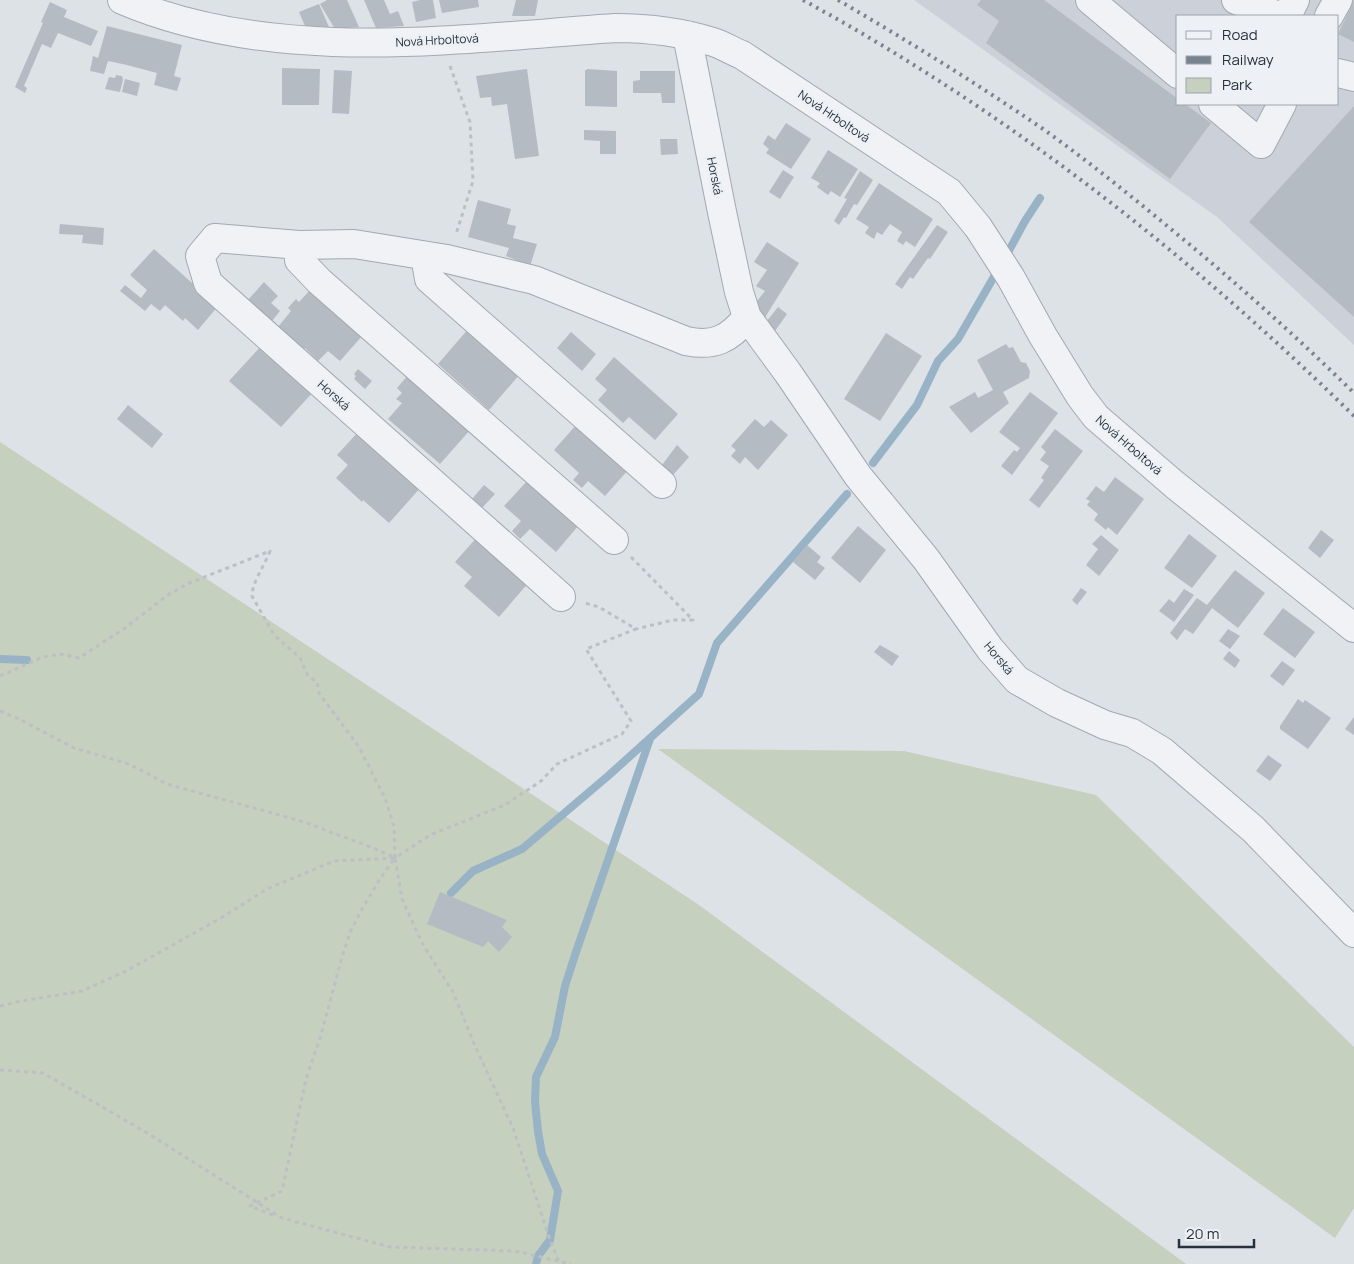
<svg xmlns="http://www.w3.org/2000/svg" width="1354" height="1264" font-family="Manrope,sans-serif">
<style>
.built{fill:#ccd1d9;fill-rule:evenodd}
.green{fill:#c5d0bf}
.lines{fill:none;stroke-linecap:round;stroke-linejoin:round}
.stream{stroke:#99b3c6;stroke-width:8}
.building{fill:#b5bbc3}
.minor-casing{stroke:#a3a9b1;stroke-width:30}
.path{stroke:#bcc0c5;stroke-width:3;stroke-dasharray:4 4;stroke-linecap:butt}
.minor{stroke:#f0f2f5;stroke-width:28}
.rail{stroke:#788390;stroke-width:4;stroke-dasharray:2.5 5;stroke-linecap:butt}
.labels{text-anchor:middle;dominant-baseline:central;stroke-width:5;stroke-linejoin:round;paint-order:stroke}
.street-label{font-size:12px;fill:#27313d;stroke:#edf1f5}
</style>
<rect width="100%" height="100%" fill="#dde2e7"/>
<!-- built -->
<path class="built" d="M914 0H1354V345L1217 217ZM1178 16H1338V104H1178Z"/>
<!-- green -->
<path class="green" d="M0 442 699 905 1186 1264H0Z
M658 749 904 751 1096 795 1354 1047V1208L1335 1238Z"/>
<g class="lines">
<!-- stream -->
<path class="stream" d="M1005 258 1025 221 1040 198
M873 463 917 405 938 361 958 339 999 268
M0 659 27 660
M451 893 473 871 522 849 608 776 699 694 717 643 847 494
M536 1264 538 1256 550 1240 558 1191 542 1154 538 1131 535 1102 536 1077 555 1037 565 986 576 952 650 739"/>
</g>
<!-- building -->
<path class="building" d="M327 0H347L359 27 335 29 320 4Z
M364 0H384L390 14 398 11 404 26 376 28Z
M420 0H433L436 18 416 22 412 2Z
M439 0H478L479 7 442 13Z
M516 0H538L535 16H512Z
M981 0H1044L1178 99V104H1185L1211 123 1170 179 986 43 999 21 977 5Z
M1354 1V42L1338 34Z
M50 2 67 10 64 17 98 31 91 46 58 33 51 48 42 44 24 86 27 88 25 93 15 87 43 23 41 22Z
M319 4 329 27 305 26 299 12Z
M107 26 182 45 174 76 181 78 177 91 154 85 157 73 127 65 108 61 104 74 90 71 93 56 98 58Z
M282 68 320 69 319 105H282Z
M527 69 539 156 515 159 507 104 492 106 491 97 480 98 476 76Z
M587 69 617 71V107L585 106V70H587Z
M334 70 352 71 349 114 332 113Z
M640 71H675V103H662L661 93H633V81L640 80Z
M116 75 122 76 123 80 120 92 105 89 109 77 115 78Z
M125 79 140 83 137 96 122 92Z
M1354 106V317L1249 222Z
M786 123 811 139 791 169 766 153 769 149 763 144 768 135 775 140Z
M584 130 616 131V154H600V141L584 140Z
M660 139H677L678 154 661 155Z
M828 150 858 169 840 197 831 191 828 195 817 187 820 183 811 178Z
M783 170 794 177 780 199 769 192Z
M860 171 873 180 857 205 854 204 846 218 844 217 839 225 834 221 847 199 844 198Z
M879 183 933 219 915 247 906 241 903 245 897 241 902 232 890 224 882 235 877 232 874 239 865 233 869 227 856 219Z
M478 200 511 209 507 224 516 226 513 238 537 244 530 266 506 256 509 248 468 237Z
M60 224 104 228 103 245 82 243 83 235 59 234Z
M937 225 948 232 930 259 928 258 913 279 910 277 902 289 895 284Z
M767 242 799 263 764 319 754 305 765 291 756 286 767 270 754 262Z
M154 249 218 306 198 330 185 318 183 321 165 305 160 311 151 304 145 311 120 291 125 285 141 298 147 290 130 275Z
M264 282 278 296 271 303 280 311 272 321 248 300Z
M311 289 363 335 340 361 328 351 318 361 305 348 303 350 278 327 291 311 288 308 296 299 299 302Z
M778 307 787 314 775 331 766 322Z
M469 328 520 374 489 410 438 364Z
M571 332 596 354 582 371 557 348Z
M886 333 922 356 880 421 844 399Z
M1006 344 1009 348 1013 347 1021 362 1026 363 1030 371 1029 378 1003 392 1009 403 971 433 949 407 975 392 978 398 993 390 977 360Z
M262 345 314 391 281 427 229 381Z
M614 357 678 414 655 440 629 417 623 423 598 400 607 390 595 379Z
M358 369 372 381 365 389 354 379 356 376 354 374Z
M409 374 471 429 440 464 388 419 402 403 396 399 402 393 397 388Z
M1030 392 1058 413 1012 475 1001 466 1014 450 1017 452 1020 448 999 432Z
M128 405 163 434 152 448 117 419Z
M755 419 764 427 771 420 788 435 758 470 745 457 740 464 731 456 736 450 731 446Z
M577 424 629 469 605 496 588 481 582 488 573 480 579 473 554 450Z
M1055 429 1083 451 1039 508 1029 500 1044 480 1041 478 1049 466 1040 460 1046 452 1041 447Z
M359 431 422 486 389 523 363 500 362 502 336 478 348 465 337 455Z
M677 445 689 457 673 475 662 465Z
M1115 477 1144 499 1117 535 1108 527 1106 530 1094 520 1098 514 1087 505 1090 501 1086 499 1096 486 1104 492Z
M528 480 579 525 556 552 530 529 520 539 512 531 521 521 504 506Z
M484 485 495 494 481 509 471 500Z
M858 526 886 550 860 583 831 558Z
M1321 530 1334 540 1320 558 1308 548Z
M1189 534 1217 556 1192 588 1164 568Z
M1101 535 1119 550 1099 576 1086 565 1098 549 1092 544 1097 539 1104 544 1097 539Z
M478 536 530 581 499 617 464 586 472 577 455 562Z
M807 545 821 557 817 562 825 568 815 580 793 562Z
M1235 570 1265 593 1238 628 1212 608 1193 634 1185 629 1177 640 1170 633 1197 598 1207 605Z
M1081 588 1087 592 1077 605 1072 600Z
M1184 589 1194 595 1174 622 1159 611 1169 599 1174 603Z
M1283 608 1315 632 1295 658 1263 634Z
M1228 629 1240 636 1230 649 1219 641Z
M880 645 899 656 892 666 874 652Z
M1229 651 1240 660 1235 668 1223 659Z
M1282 661 1295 670 1283 686 1270 676Z
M1298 699 1303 703 1305 700 1331 718 1308 749 1280 729V726Z
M1354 717V735L1345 729Z
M1268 755 1282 765 1270 781 1256 771Z
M440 892 507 920 502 927 512 937 499 952 488 941 483 947 427 924Z"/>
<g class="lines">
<defs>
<path id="minor" d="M122 0C274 65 455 39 615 28 648 28 681 32 713 42 723 45 732 51 742 55L949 192 978 227 1011 278 1043 336 1080 396 1096 417 1175 485 1354 628
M1090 0 1178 74
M1236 0 1279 16
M1287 16 1295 0
M1329 16 1338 0
M687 35 722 212 739 292 747 317 788 373 858 476 926 559 990 649 1017 680 1057 703 1105 725 1132 733 1162 751 1253 829 1354 933
M1338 73 1354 77
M1213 104 1261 144 1282 104
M299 245V260L319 281 614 540
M425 256 429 279 662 484
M561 597 208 283 200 256 215 238 299 245 354 244 447 259 534 280 686 341C714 347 730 339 747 317"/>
</defs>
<!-- minor casing -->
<use href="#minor" class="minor-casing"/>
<!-- path -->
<path class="path" d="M450 66 470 122 473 181 456 234
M631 557 693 620H673L636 629
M0 676 43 657 61 654 79 658 125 628 168 595 187 584 270 551C265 565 252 582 252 596L274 635 300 658 308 676 317 682 319 693 359 747 385 798 394 827 395 858 430 835 505 805 541 781 557 764 622 734 631 721 586 649 636 629 599 607 585 603
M0 711 17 718 74 748 129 764 167 784 301 821 371 847 395 858 402 899 423 945 453 992 475 1046 513 1128 550 1240 560 1264
M0 1006 21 1001 82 991 126 971 221 918 267 889 334 861 394 858
M0 1070 43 1073 144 1131 282 1218 390 1247 515 1251 571 1264
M273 1215 250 1206 282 1191 306 1079 321 1035 342 957 351 930 362 909 380 879 394 859"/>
<!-- minor -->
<use href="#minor" class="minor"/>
<!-- rail -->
<path class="rail" d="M803 0C1006 111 1189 254 1354 416
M838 0C908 41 976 83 1043 129 1091 163 1137 201 1183 239 1242 288 1299 339 1354 393"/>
</g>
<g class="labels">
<!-- street labels -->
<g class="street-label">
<text transform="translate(437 40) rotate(-3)">Nová Hrboltová</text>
<text transform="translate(834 116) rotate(34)">Nová Hrboltová</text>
<text transform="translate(715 176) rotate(79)">Horská</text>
<text transform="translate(334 395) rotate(42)">Horská</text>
<text transform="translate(1129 445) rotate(41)">Nová Hrboltová</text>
<text transform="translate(999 658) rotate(50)">Horská</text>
</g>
</g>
<!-- legend -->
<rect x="1176" y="15" width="162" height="90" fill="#edf1f5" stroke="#9ea4ab"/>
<rect x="1186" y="31" width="25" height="8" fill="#f0f2f5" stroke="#9ea4ab"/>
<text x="1222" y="40" font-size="15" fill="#27313d">Road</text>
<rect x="1186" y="56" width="25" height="8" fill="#788390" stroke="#9ea4ab"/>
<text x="1222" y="65" font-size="15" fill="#27313d">Railway</text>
<rect x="1186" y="78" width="25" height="15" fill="#c5d0bf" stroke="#9ea4ab"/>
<text x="1222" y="90" font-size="15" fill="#27313d">Park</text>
<!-- scale -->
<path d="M1179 1239v8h75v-8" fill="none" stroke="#27313d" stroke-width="2.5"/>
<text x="1186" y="1239" font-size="15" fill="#27313d" stroke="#edf1f5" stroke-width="4" paint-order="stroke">20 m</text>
</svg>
